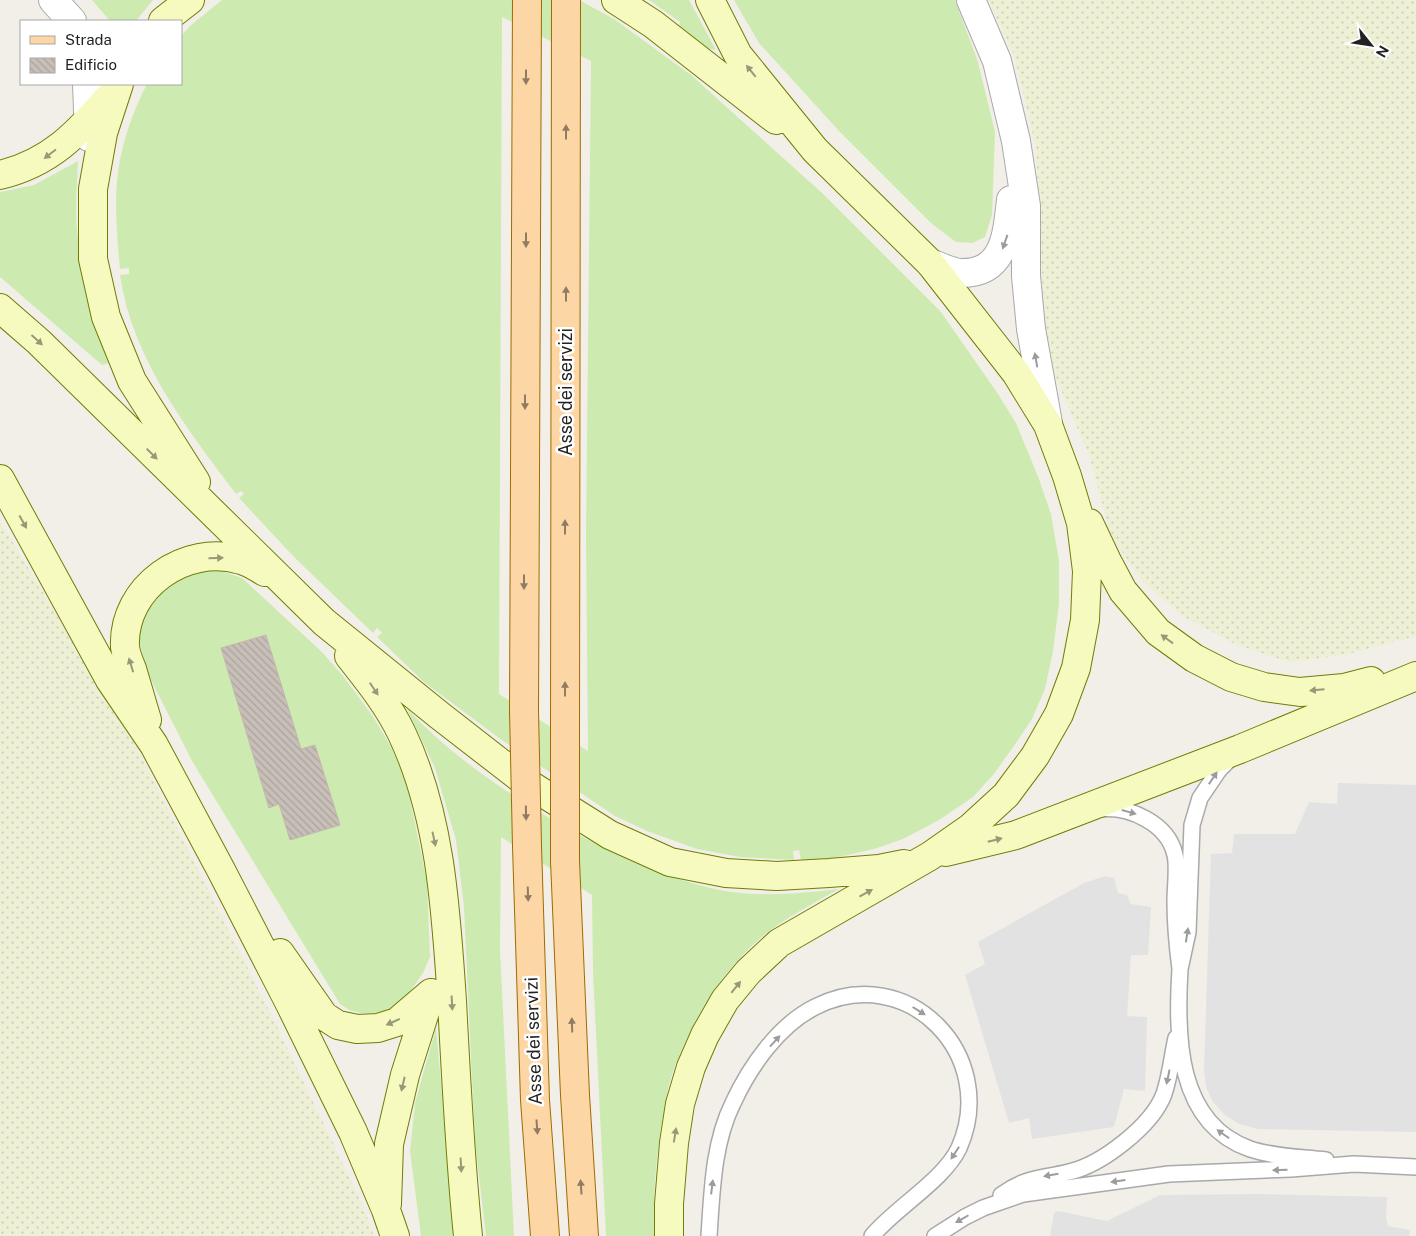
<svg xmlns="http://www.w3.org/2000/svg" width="1416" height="1236" font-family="'Public Sans',sans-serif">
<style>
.farmland{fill:url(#farmland-dots)}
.grass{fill:#cdebb0;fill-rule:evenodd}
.parking{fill:#e2e2e2}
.building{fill:url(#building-back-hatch);stroke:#c4b6ab}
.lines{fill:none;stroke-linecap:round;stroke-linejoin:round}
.lane-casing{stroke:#a9a9a9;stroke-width:18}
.street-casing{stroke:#a9a9a9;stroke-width:30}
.secondary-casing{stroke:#707d05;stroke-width:30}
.primary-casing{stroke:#a06b00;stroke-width:30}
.lane{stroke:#fff;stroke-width:15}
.street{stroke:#fff;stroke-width:28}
.secondary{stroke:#f7fabf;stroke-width:28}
.primary{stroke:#fcd6a4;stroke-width:28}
.primary-bridge-casing{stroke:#a06b00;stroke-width:30;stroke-linecap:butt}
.primary-bridge{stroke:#fcd6a4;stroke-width:28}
.oneway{fill:#979978}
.oneway2{fill:#8f7c63}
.oneway3{fill:#9c9c9c}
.labels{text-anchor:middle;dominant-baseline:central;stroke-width:5;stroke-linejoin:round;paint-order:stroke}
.street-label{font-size:18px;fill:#222;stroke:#fff}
</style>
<defs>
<pattern id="farmland-dots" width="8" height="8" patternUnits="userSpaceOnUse" patternTransform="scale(1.25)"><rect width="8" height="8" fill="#eef0d5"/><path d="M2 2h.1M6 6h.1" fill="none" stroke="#ccceb7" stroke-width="1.8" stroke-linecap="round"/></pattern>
<pattern id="building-back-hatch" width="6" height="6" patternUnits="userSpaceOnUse" patternTransform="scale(1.25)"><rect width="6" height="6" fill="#c7bfb8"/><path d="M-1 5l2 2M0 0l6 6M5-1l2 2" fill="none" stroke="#aba49e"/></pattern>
</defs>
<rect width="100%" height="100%" fill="#f2efe9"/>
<!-- farmland -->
<path class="farmland" d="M988 0H1416V636L1344 655 1289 662 1237 645 1184 617 1143 582 1111 536 1090 458 1056 378 1044 323 1036 148 1014 55Z
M0 521 138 750 274 1020 364 1208 374 1236H0Z"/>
<!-- grass -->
<path class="grass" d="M92 0H153L136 21H110Z
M222 0H579L614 19 691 75 821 192 941 312 998 394 1016 423 1039 479 1051 514 1059 561V604L1053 651 1045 689 1032 719 1014 746 993 775 973 797 939 820 903 839 874 849 834 858 801 860 799 850 793 851 794 860 740 857 697 849 647 831 615 816 499 738 424 682 377 637 382 633 377 628 373 633 294 557 239 498 244 494 241 491 236 494C186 428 132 358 120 275L129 274V268L120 269C117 237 114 204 118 172 122 142 133 111 147 84H181V36L191 25ZM502 17 591 61 586 536 588 751 499 694Z
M649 0H689L716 50 706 48 679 26 680 22Z
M734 0H955L978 62 995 132 992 215 985 237 972 243 956 242 932 224 839 131 759 43Z
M78 161C77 184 75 208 77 230 81 276 92 321 109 363L102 365 0 277V192L34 185Z
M216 569 242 578 322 652 343 676 372 715 393 750 408 789 427 882 430 957 423 973 412 989 400 1003 389 1010 374 1013H360L349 1010 340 1004 192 761 146 670 138 635 151 601 166 587 187 572ZM266 635 301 749 315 745 340 825 290 840 279 804 269 807 221 649Z
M407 709C451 755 503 791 558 823 607 851 655 875 711 888 751 898 798 894 839 889 814 903 787 917 764 935 720 972 687 1027 670 1081 667 1090 666 1101 664 1111 656 1153 653 1194 654 1236H606L593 973 592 895 501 837 500 950 514 1236H486L475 1142 464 907 456 840 435 768Z
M436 1028 455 1236H421L410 1151 415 1103Z"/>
<!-- parking -->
<path class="parking" d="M1338 783 1416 785V1132L1258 1129 1239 1124 1225 1115 1213 1102 1206 1087 1204 1071 1211 854 1232 853 1234 834H1295L1309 802 1337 804Z
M1105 876 1114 878 1118 893 1127 895 1131 904 1151 907 1148 955H1131L1127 1016 1147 1017 1145 1091 1124 1089 1114 1127 1032 1139 1029 1118 1009 1123 965 975 985 964 978 942 1084 883Z
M1259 1194 1387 1197 1386 1217 1388 1226 1410 1230 1409 1236H1050L1054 1213 1058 1211 1107 1221 1160 1195Z"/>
<!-- building -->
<path class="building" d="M266 635 301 749 315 745 340 825 290 840 279 804 269 808 221 648Z"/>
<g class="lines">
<defs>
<path id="lane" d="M1100 809C1129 806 1168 823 1175 855 1178 867 1175 887 1175 901 1175 924 1177 946 1180 969L1188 932 1192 825 1200 798 1219 770 1231 758
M1180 969C1176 1035 1176 1123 1250 1149 1274 1157 1301 1157 1326 1160
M1001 1195C1026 1177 1040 1179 1069 1172 1101 1165 1152 1126 1164 1094 1170 1076 1172 1056 1176 1038
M709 1236C712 1192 713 1143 733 1103 750 1066 779 1025 815 1007 907 960 1000 1055 959 1148 944 1180 895 1208 872 1236
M935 1236 965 1217 983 1208 1023 1194 1169 1174 1291 1169 1354 1164 1416 1167"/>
<path id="street" d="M53 0 72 21
M971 0 997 61 1016 141 1026 206V276L1031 329 1048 423
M87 84 89 137
M930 263C939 266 950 272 960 273 1005 274 1007 235 1011 200"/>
<path id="secondary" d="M616 0 653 24 776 120
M163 21 190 0
M119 84 103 133 93 189V259L106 317 132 381 196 482
M0 175C50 163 77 134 110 96
M0 308 39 342 324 622 439 715 524 781 610 835 670 862 726 873 777 876 829 873 879 869 904 864
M0 479 110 680 154 745 221 870 289 1002 353 1132 386 1210 395 1236
M1089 523 1107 561 1123 591 1158 632 1194 658 1231 677 1264 687 1300 692 1344 688 1371 681
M349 656C368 680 389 706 402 734 441 816 446 912 452 1001 456 1080 460 1158 468 1236
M147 720C142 703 137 686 132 669 129 662 126 654 125 647 122 587 186 543 241 560 249 562 258 568 265 572
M946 852 1016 835 1240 749 1416 676
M280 953 324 1016 338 1025 357 1029 378 1028 397 1022 431 993
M387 1204 389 1144 405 1075 431 993
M669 1236V1204L674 1143 680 1104 691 1067 705 1035 725 1000 748 972 779 943 930 856 970 828 1006 795 1035 756 1059 714 1076 668 1085 620 1087 571 1081 523 1067 476 1048 425 1016 373 930 263 815 150 738 55 710 0"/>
<path id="primary" d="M524 711 527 0
M565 738 566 0
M527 846 535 1100 545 1236
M565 861 575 1095 584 1236"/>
</defs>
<!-- lane casing -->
<use href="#lane" class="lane-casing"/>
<!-- street casing -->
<use href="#street" class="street-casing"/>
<!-- secondary casing -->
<use href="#secondary" class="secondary-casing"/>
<!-- primary casing -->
<use href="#primary" class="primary-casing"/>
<!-- lane -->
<use href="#lane" class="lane"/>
<!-- street -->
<use href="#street" class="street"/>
<!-- secondary -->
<use href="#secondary" class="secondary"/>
<!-- primary -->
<use href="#primary" class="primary"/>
<defs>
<path id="primary-bridge" d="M524 711 527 846
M565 738V861"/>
</defs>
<!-- primary-bridge casing -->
<use href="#primary-bridge" class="primary-bridge-casing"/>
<!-- primary-bridge -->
<use href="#primary-bridge" class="primary-bridge"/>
</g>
<!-- one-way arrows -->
<defs><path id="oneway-solid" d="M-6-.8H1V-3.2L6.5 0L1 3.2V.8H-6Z" transform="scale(1.25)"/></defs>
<g class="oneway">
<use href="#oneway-solid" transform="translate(751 71) rotate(-129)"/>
<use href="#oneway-solid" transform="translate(50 154) rotate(143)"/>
<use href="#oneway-solid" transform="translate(37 340) rotate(42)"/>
<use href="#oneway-solid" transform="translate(152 454) rotate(45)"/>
<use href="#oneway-solid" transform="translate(23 522) rotate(61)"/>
<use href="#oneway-solid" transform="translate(216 558) rotate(-2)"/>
<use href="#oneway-solid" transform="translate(1167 639) rotate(-144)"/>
<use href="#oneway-solid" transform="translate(131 665) rotate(-107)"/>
<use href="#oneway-solid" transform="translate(374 689) rotate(56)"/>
<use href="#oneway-solid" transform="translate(1317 690) rotate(175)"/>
<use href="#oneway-solid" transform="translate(434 839) rotate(78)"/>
<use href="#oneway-solid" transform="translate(995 840) rotate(-14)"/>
<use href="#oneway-solid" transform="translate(866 893) rotate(-29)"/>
<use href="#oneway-solid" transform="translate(736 987) rotate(-51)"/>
<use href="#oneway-solid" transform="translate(452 1003) rotate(87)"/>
<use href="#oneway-solid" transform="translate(393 1022) rotate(156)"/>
<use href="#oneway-solid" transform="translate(403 1084) rotate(103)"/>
<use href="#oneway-solid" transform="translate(675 1135) rotate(-81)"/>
<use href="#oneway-solid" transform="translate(461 1165) rotate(87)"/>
</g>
<g class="oneway2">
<use href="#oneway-solid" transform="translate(526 77) rotate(90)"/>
<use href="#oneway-solid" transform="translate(566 132) rotate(-90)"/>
<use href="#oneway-solid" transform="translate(526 240) rotate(90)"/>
<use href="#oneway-solid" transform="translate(566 294) rotate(-90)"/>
<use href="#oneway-solid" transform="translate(525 402) rotate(90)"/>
<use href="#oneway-solid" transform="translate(565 527) rotate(-90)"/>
<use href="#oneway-solid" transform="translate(524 582) rotate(90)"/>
<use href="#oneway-solid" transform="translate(565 689) rotate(-90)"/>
<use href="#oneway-solid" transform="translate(526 813) rotate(89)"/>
<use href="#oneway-solid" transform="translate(528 894) rotate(88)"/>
<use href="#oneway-solid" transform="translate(572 1025) rotate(-92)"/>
<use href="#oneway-solid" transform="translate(537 1127) rotate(86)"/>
<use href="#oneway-solid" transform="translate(581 1187) rotate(-94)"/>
</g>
<g class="oneway3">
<use href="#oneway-solid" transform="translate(1005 242) rotate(109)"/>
<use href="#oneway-solid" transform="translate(1036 360) rotate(-100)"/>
<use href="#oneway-solid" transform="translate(1213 778) rotate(-56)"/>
<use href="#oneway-solid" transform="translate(1129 812) rotate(16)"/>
<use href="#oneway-solid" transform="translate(1187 935) rotate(-81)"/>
<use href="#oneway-solid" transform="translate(919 1011) rotate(32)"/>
<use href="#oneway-solid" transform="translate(775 1041) rotate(-48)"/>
<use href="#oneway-solid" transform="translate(1168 1077) rotate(102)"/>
<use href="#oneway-solid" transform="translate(1223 1134) rotate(-145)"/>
<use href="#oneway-solid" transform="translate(955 1153) rotate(123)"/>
<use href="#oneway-solid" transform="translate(1280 1170) rotate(178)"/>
<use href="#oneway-solid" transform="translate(1051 1175) rotate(170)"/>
<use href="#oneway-solid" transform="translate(1118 1181) rotate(172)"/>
<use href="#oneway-solid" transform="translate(712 1187) rotate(-83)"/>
<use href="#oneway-solid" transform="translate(962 1219) rotate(150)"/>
</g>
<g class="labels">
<!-- street labels -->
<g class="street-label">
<text transform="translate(565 392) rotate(-90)">Asse dei servizi</text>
<text transform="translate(533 1041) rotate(-92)">Asse dei servizi</text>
</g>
</g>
<!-- legend -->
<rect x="20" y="20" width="162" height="65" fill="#ffffff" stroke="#a7a7a7"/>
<rect x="30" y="36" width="25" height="8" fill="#fcd6a4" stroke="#a7a7a7"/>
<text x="65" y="45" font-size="15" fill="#222222">Strada</text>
<rect x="30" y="58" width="25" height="15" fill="url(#building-back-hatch)" stroke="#a7a7a7"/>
<text x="65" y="70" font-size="15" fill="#222222">Edificio</text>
<!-- north arrow -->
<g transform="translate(1371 45) rotate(120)" stroke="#ffffff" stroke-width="4" paint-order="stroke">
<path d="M0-4L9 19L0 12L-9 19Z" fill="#222222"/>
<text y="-8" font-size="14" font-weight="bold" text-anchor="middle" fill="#222222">N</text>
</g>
</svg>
